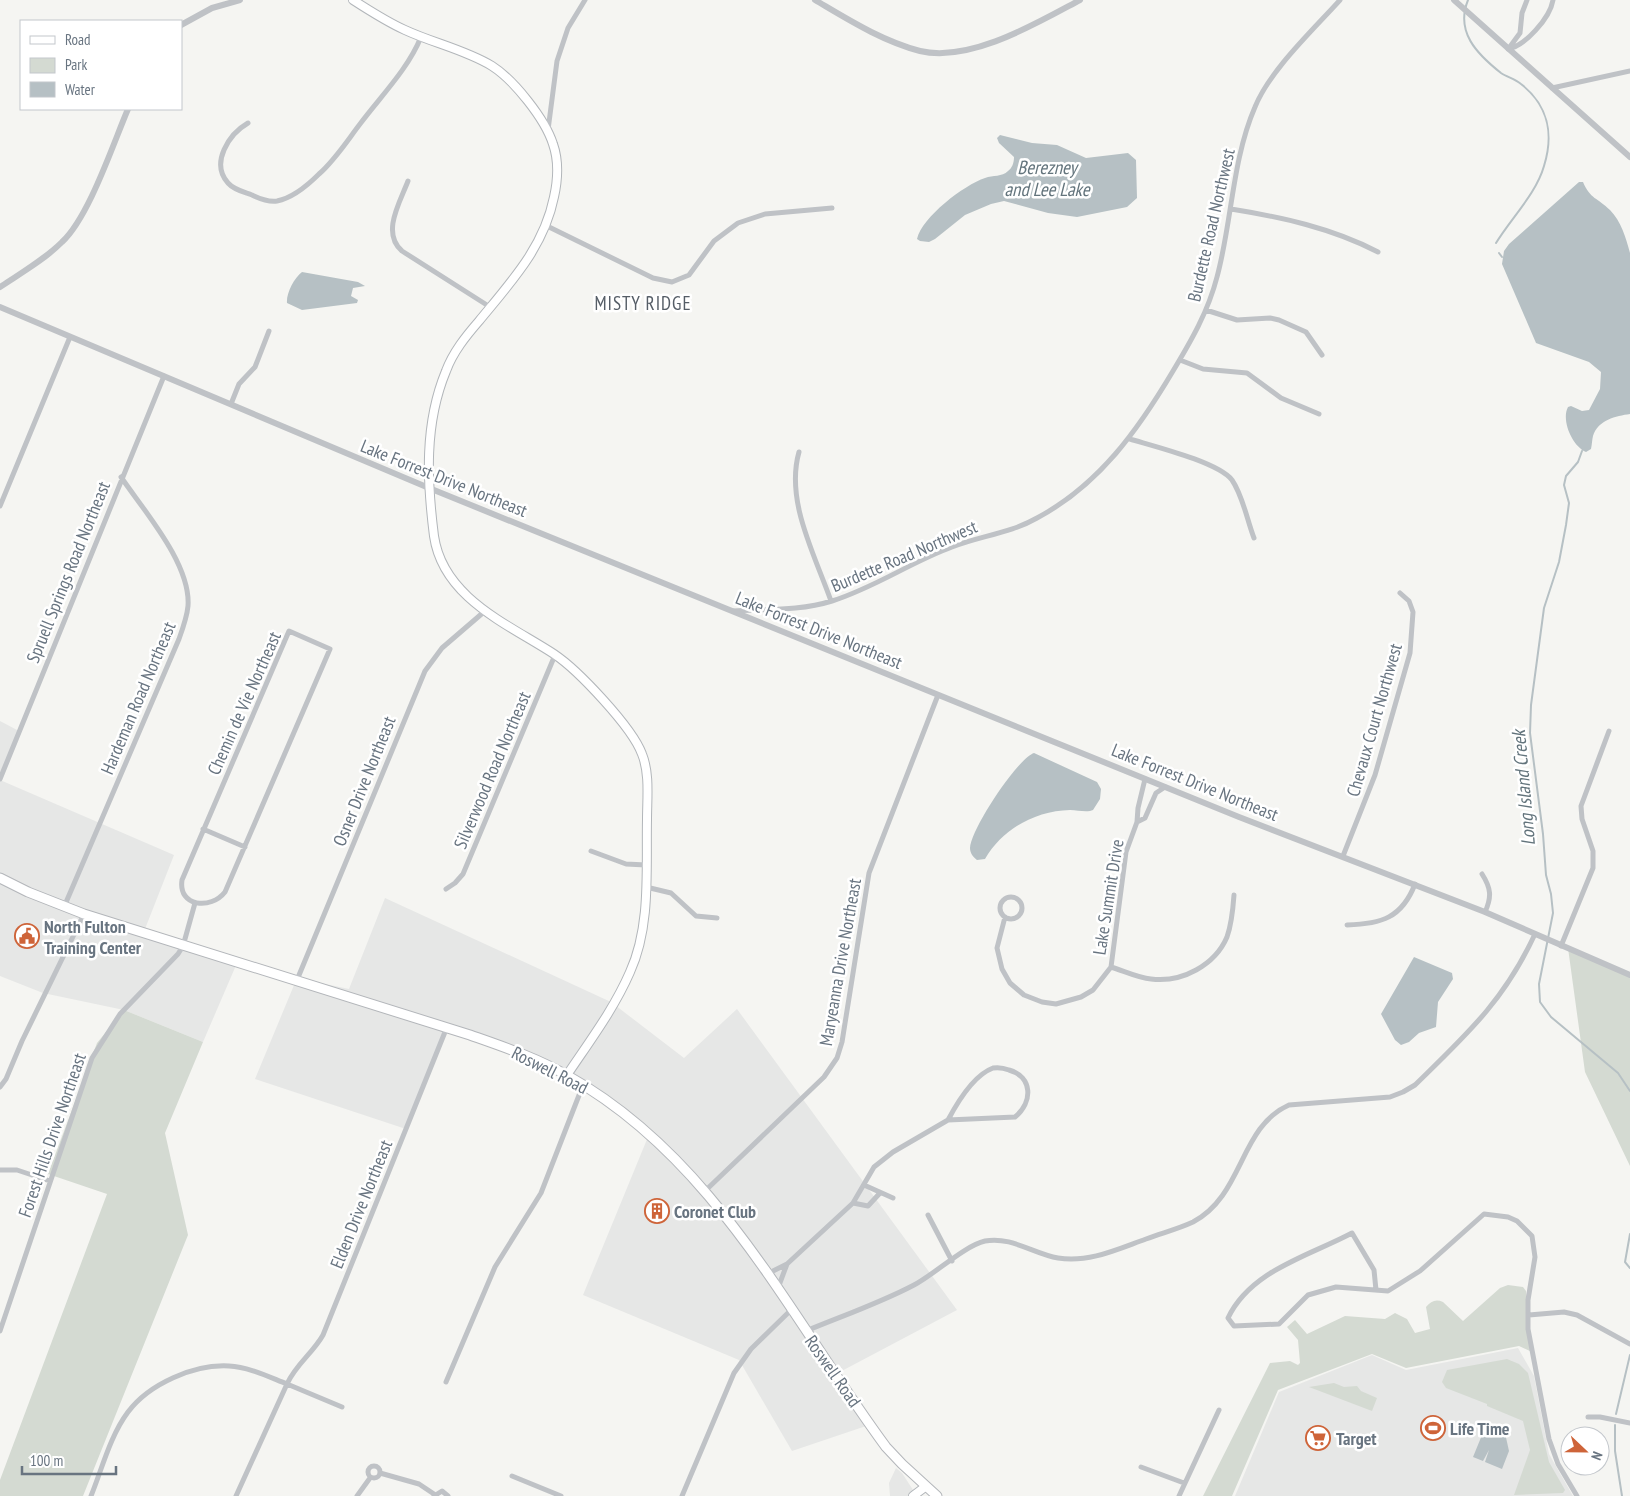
<svg xmlns="http://www.w3.org/2000/svg" width="1630" height="1496" font-family="'PT Sans Narrow',sans-serif">
<style>
.built{fill:#e6e7e6}
.green{fill:#d4dad2}
.water{fill:#b6c0c4}
.lines{fill:none;stroke-linecap:round;stroke-linejoin:round}
.stream{stroke:#b6c0c4;stroke-width:2}
.secondary-casing{stroke:#b2b6ba;stroke-width:10}
.primary-casing{stroke:#b3b6ba;stroke-width:11}
.minor{stroke:#bfc2c6;stroke-width:5}
.tertiary{stroke:#bfc2c6;stroke-width:6}
.secondary{stroke:#fff;stroke-width:8}
.primary{stroke:#fff;stroke-width:9}
.labels{text-anchor:middle;dominant-baseline:central;stroke-width:5;stroke-linejoin:round;paint-order:stroke}
.street-label{font-size:18px;fill:#687480;stroke:#fff}
.poi-label{font-size:18px;font-weight:bold;fill:#687480;stroke:#fff;text-anchor:start}
.water-label{font-size:19px;font-style:italic;fill:#63747c;stroke:#fff}
.neighbourhood-label{font-size:19px;letter-spacing:1px;fill:#555d66;stroke:#fff}
</style>
<rect width="100%" height="100%" fill="#f5f5f2"/>
<!-- built -->
<path class="built" d="M0 721 19 731 0 773Z
M0 780 174 855 145 929 237 963 203 1042 124 1010 43 993 0 976Z
M385 898 611 1002 684 1058 737 1009 957 1310 836 1374 872 1424 792 1451 739 1360 583 1295 650 1132 549 1063 447 1027 406 1129 255 1079 297 978 349 989Z
M1518 1348 1534 1376 1549 1454 1573 1496H1235L1279 1392 1372 1355 1406 1370Z
M896 1468 902 1473 917 1496H890L889 1483Z"/>
<!-- green -->
<path class="green" d="M1568 948 1630 975V1166L1585 1072Z
M124 1010 203 1042 165 1133 188 1235 83 1496H0V1480L107 1194 48 1174 97 1043Z
M1508 1285 1523 1287 1526 1291 1532 1352 1519 1346 1406 1368 1372 1354 1278 1390 1232 1496H1203L1270 1363 1290 1361 1298 1365 1300 1363 1298 1340 1287 1327 1295 1320 1307 1334 1345 1316 1385 1319 1395 1313 1407 1319 1415 1333 1430 1329 1426 1307C1431 1301 1436 1299 1443 1302L1463 1321 1500 1288Z
M1507 1359 1519 1364 1528 1373 1549 1462 1565 1490 1563 1493 1514 1495 1530 1450 1523 1421 1487 1406V1404L1446 1388 1442 1382 1447 1370Z
M1334 1383 1344 1387 1357 1386 1361 1391 1377 1398 1372 1411 1309 1387Z"/>
<!-- water -->
<path class="water" d="M1000 135 1032 143 1057 145 1086 158 1128 153 1136 160 1137 198 1127 207 1077 217 1048 213 1004 201 991 204 965 215 935 239 929 242 920 241 917 239C922 217 964 185 985 178 993 175 1002 177 1008 171 1012 168 1014 163 1014 157L999 143 997 138Z
M1579 182H1583C1590 199 1598 198 1610 210 1621 221 1626 238 1630 253V414C1616 416 1598 420 1593 436 1592 440 1592 444 1591 449L1586 452C1572 446 1561 420 1568 407L1571 406 1582 411 1589 410 1600 389 1601 372 1589 362 1536 343 1502 264 1504 251 1509 244Z
M302 272 358 282 365 286 353 288 351 296 358 300 357 303 302 310 287 303C286 294 294 278 302 272Z
M1034 753 1097 782 1101 789 1100 799 1093 810 1090 811C1083 812 1077 810 1070 810 1036 811 1003 828 985 859L977 860C973 857 970 853 970 848 971 829 1017 759 1034 753Z
M1414 957 1452 973 1453 979 1438 1002 1436 1027 1419 1033 1409 1042 1401 1045 1395 1040 1381 1014Z
M1487 1425 1505 1433 1509 1451 1502 1469 1485 1462 1489 1450 1483 1461 1473 1457 1482 1435 1493 1438 1483 1433Z"/>
<g class="lines">
<!-- stream -->
<path class="stream" d="M1468 0C1455 32 1477 54 1501 73 1507 77 1515 79 1521 84 1548 105 1554 134 1544 166 1536 194 1512 217 1496 243
M1499 253 1502 257
M1582 451 1578 462 1566 476 1564 485 1569 503 1566 525 1559 562 1544 608 1531 705 1530 733 1543 834 1546 875 1551 894 1553 913 1539 984 1540 1002 1551 1017 1618 1073 1630 1091
M1630 1234 1625 1262 1630 1268
M1616 1414 1630 1355
M1615 1425V1451L1622 1496"/>
<defs>
<path id="secondary" d="M353 0C370 11 387 22 405 30 433 43 466 50 492 66 514 80 545 119 553 144 559 161 558 179 554 197 544 247 511 282 479 321 466 336 453 352 446 371 424 424 427 481 434 536 443 598 508 624 554 654 578 670 632 727 642 754 650 774 647 798 647 820 646 870 651 926 630 972 614 1009 589 1042 567 1075
M913 1496 925 1487"/>
<path id="primary" d="M0 878 28 892 84 914 470 1035C504 1047 537 1058 568 1076 715 1158 790 1317 886 1447L902 1464 937 1496"/>
</defs>
<!-- secondary casing -->
<use href="#secondary" class="secondary-casing"/>
<!-- primary casing -->
<use href="#primary" class="primary-casing"/>
<!-- minor -->
<path class="minor" d="M1509 48 1520 33 1522 13 1527 0
M1508 49C1525 46 1550 18 1553 0
M1552 88 1630 71
M248 123C229 134 210 163 228 183 234 190 244 192 252 195 260 199 268 202 277 201 292 198 309 184 319 174 335 160 347 141 360 124 381 96 408 69 421 37
M548 130 557 61 568 28 585 0
M408 181C400 202 381 233 402 251L490 307
M1231 209C1281 217 1332 228 1378 252
M547 226 653 278 672 282 689 275 714 241 738 223 765 214 832 208
M1206 310 1237 320 1270 318 1279 320 1306 332 1322 355
M1180 360 1203 369 1247 373 1281 398 1319 414
M231 404 239 384 255 367 269 331
M1130 439C1153 446 1218 462 1232 480 1243 496 1247 520 1254 538
M799 452C785 501 815 555 831 601
M0 506 70 337
M733 611C766 609 800 611 832 601 874 588 911 562 952 547 980 536 1011 533 1037 518 1099 485 1138 430 1173 371 1191 341 1208 312 1217 277 1232 222 1232 160 1255 107 1270 70 1313 30 1340 0
M289 631 330 649 225 892C211 910 178 907 182 880Z
M0 779 164 376
M1137 822 1145 818 1156 793 1165 787
M203 829 245 847
M591 851 626 864 646 865
M1343 856 1375 775 1410 653 1413 612 1409 601 1400 593
M1482 874C1491 888 1492 897 1485 912
M646 887 671 893 696 916 717 918
M446 889 455 883 463 874 555 655
M1000 908a11 11 0 1 1 22 0a11 11 0 1 1-22 0Z
M64 907 179 639C183 628 187 617 188 606 191 564 144 511 121 477
M1005 917 997 948 1002 969 1010 983 1024 995 1042 1002 1056 1004 1081 997 1093 990 1111 967 1126 852 1137 822 1138 808 1145 779
M1347 925C1381 924 1402 918 1415 884
M1561 946 1593 868V851L1582 819 1581 806 1609 731
M1111 967C1124 971 1138 978 1151 979 1182 983 1215 965 1227 937 1232 923 1233 909 1234 895
M297 980 425 671 442 648 485 611
M0 1087 6 1079 22 1041 84 914
M0 1170H17L50 1181
M864 1185 893 1198
M705 1191 824 1077 837 1058 842 1042 869 873 938 695
M853 1203 868 1206 880 1193
M928 1215 952 1261
M767 1274 787 1264
M778 1288 787 1264 853 1203 874 1167 893 1152 948 1120 1015 1117C1033 1102 1033 1077 1009 1070 1004 1068 999 1067 993 1068 974 1075 957 1103 948 1120
M1376 1290 1374 1270 1352 1233C1309 1256 1251 1270 1228 1318L1234 1326 1279 1324 1308 1295 1336 1287 1388 1291 1420 1271 1484 1214 1508 1217 1517 1221 1532 1236 1535 1257 1528 1300V1329L1549 1439 1558 1464 1577 1496
M1529 1315 1564 1312 1577 1315 1630 1344
M0 1331 92 1058 120 1014 178 954 183 946 195 903
M806 1331C842 1316 880 1303 914 1285 935 1274 964 1246 985 1241 1011 1236 1034 1254 1058 1258 1089 1263 1118 1249 1146 1239 1162 1233 1178 1229 1193 1222 1244 1195 1239 1127 1289 1105L1390 1097 1403 1092 1415 1085C1466 1035 1504 1001 1535 934
M446 1382 495 1267 541 1193 583 1085
M342 1407 287 1384C296 1364 313 1353 323 1335L447 1027
M1588 1417H1600L1630 1423
M368 1472a6 6 0 1 1 12 0a6 6 0 1 1-12 0Z
M1141 1467 1184 1483
M380 1473 419 1484 434 1494
M512 1476 561 1496
M91 1496C102 1469 110 1436 128 1412 149 1384 194 1364 229 1366 249 1367 269 1377 287 1384L236 1496
M357 1496 370 1478
M434 1496 442 1491 448 1496
M682 1496 734 1373 751 1349 791 1310
M1179 1496 1219 1410"/>
<!-- tertiary -->
<path class="tertiary" d="M815 0C849 20 882 41 920 51 970 63 1037 23 1080 0
M1454 0 1630 157
M181 25 212 8 240 0
M0 287C21 273 44 260 62 242 89 217 113 144 128 109
M0 307 429 488 1239 817 1485 912 1630 975"/>
<!-- secondary -->
<use href="#secondary" class="secondary"/>
<!-- primary -->
<use href="#primary" class="primary"/>
</g>
<!-- icons -->
<defs>
<symbol id="civic-ring" viewBox="-11 -11 22 22"><circle r="9.5" fill="#fff" stroke="#ce6439" stroke-width="1.5"/><path d="M-.6-6.5H3V-4.5H.6V-3L4-1V1h2V6H-6V1h2V-1L-.6-3ZM-1.2 2.5V6h2.4V2.5Z" fill="#ce6439"/></symbol>
<symbol id="building-ring" viewBox="-11 -11 22 22"><circle r="9.5" fill="#fff" stroke="#ce6439" stroke-width="1.5"/><path d="M-4-6H4V6H1V3H-1V6H-4ZM-2.5-4.3h1.7v1.8h-1.7ZM.8-4.3h1.7v1.8H.8ZM-2.5-1h1.7V.8h-1.7ZM.8-1h1.7V.8H.8Z" fill="#ce6439"/></symbol>
<symbol id="stadium-ring" viewBox="-11 -11 22 22"><circle r="9.5" fill="#fff" stroke="#ce6439" stroke-width="1.5"/><path d="M0-5a6.5 5 0 1 0 0 10a6.5 5 0 1 0 0-10ZM-3.5-1.8h7v3.6h-7Z" fill="#ce6439"/></symbol>
<symbol id="supermarket-ring" viewBox="-11 -11 22 22"><circle r="9.5" fill="#fff" stroke="#ce6439" stroke-width="1.5"/><path d="M-6-5.5h2.5l.6 2H6L4.5 2H-2.5L-4.4-4H-6ZM-1.5 3.2a1.3 1.3 0 1 0 .1 0ZM3 3.2a1.3 1.3 0 1 0 .1 0Z" fill="#ce6439"/></symbol>
</defs>
<g fill-rule="evenodd">
<use href="#civic-ring" x="13" y="922" width="28" height="28"/>
<use href="#building-ring" x="643" y="1197" width="28" height="28"/>
<use href="#stadium-ring" x="1419" y="1414" width="28" height="28"/>
<use href="#supermarket-ring" x="1304" y="1424" width="28" height="28"/>
</g>
<g class="labels">
<!-- street labels -->
<g class="street-label">
<text transform="translate(1211 225) rotate(-77)">Burdette Road Northwest</text>
<text transform="translate(444 478) rotate(22)">Lake Forrest Drive Northeast</text>
<text transform="translate(904 556) rotate(-23)">Burdette Road Northwest</text>
<text transform="translate(68 572) rotate(-68)">Spruell Springs Road Northeast</text>
<text transform="translate(819 630) rotate(22)">Lake Forrest Drive Northeast</text>
<text transform="translate(138 698) rotate(-67)">Hardeman Road Northeast</text>
<text transform="translate(244 703) rotate(-66)">Chemin de Vie Northeast</text>
<text transform="translate(1374 720) rotate(-74)">Chevaux Court Northwest</text>
<text transform="translate(492 770) rotate(-67)">Silverwood Road Northeast</text>
<text transform="translate(364 781) rotate(-68)">Osner Drive Northeast</text>
<text transform="translate(1195 782) rotate(22)">Lake Forrest Drive Northeast</text>
<text transform="translate(1108 897) rotate(-81)">Lake Summit Drive</text>
<text transform="translate(840 962) rotate(-80)">Maryeanna Drive Northeast</text>
<text transform="translate(550 1070) rotate(27)">Roswell Road</text>
<text transform="translate(52 1135) rotate(-71)">Forest Hills Drive Northeast</text>
<text transform="translate(361 1204) rotate(-68)">Elden Drive Northeast</text>
<text transform="translate(833 1371) rotate(55)">Roswell Road</text>
</g>
<!-- poi labels -->
<g class="poi-label">
<text x="44" y="926">North Fulton<tspan x="44" dy="21">Training Center</tspan></text>
<text x="674" y="1211">Coronet Club</text>
<text x="1450" y="1428">Life Time</text>
<text x="1336" y="1438">Target</text>
</g>
<!-- water labels -->
<g class="water-label">
<text x="1047" y="167">Berezney<tspan x="1047" dy="22">and Lee Lake</tspan></text>
<text transform="translate(1523 788) rotate(-95)">Long Island Creek</text>
</g>
<!-- neighbourhood labels -->
<g class="neighbourhood-label">
<text x="643" y="303">MISTY RIDGE</text>
</g>
</g>
<!-- legend -->
<rect x="20" y="20" width="162" height="90" fill="#ffffff" stroke="#c3c7cc"/>
<rect x="30" y="36" width="25" height="8" fill="#ffffff" stroke="#c3c7cc"/>
<text x="65" y="45" font-size="15" fill="#687480">Road</text>
<rect x="30" y="58" width="25" height="15" fill="#d4dad2" stroke="#c3c7cc"/>
<text x="65" y="70" font-size="15" fill="#687480">Park</text>
<rect x="30" y="82" width="25" height="15" fill="#b6c0c4" stroke="#c3c7cc"/>
<text x="65" y="95" font-size="15" fill="#687480">Water</text>
<!-- north arrow -->
<g transform="translate(1585 1451) rotate(112)"><circle r="24" fill="#ffffff" stroke="#c3c7cc"/>
<path d="M0-4L9 19L0 12L-9 19Z" fill="#ce6439"/>
<text y="-8" font-size="14" font-weight="bold" text-anchor="middle" fill="#687480">N</text>
</g>
<!-- scale -->
<path d="M22 1466v8h94v-8" fill="none" stroke="#687480" stroke-width="2.5"/>
<text x="30" y="1466" font-size="15" fill="#687480" stroke="#ffffff" stroke-width="4" paint-order="stroke">100 m</text>
</svg>
